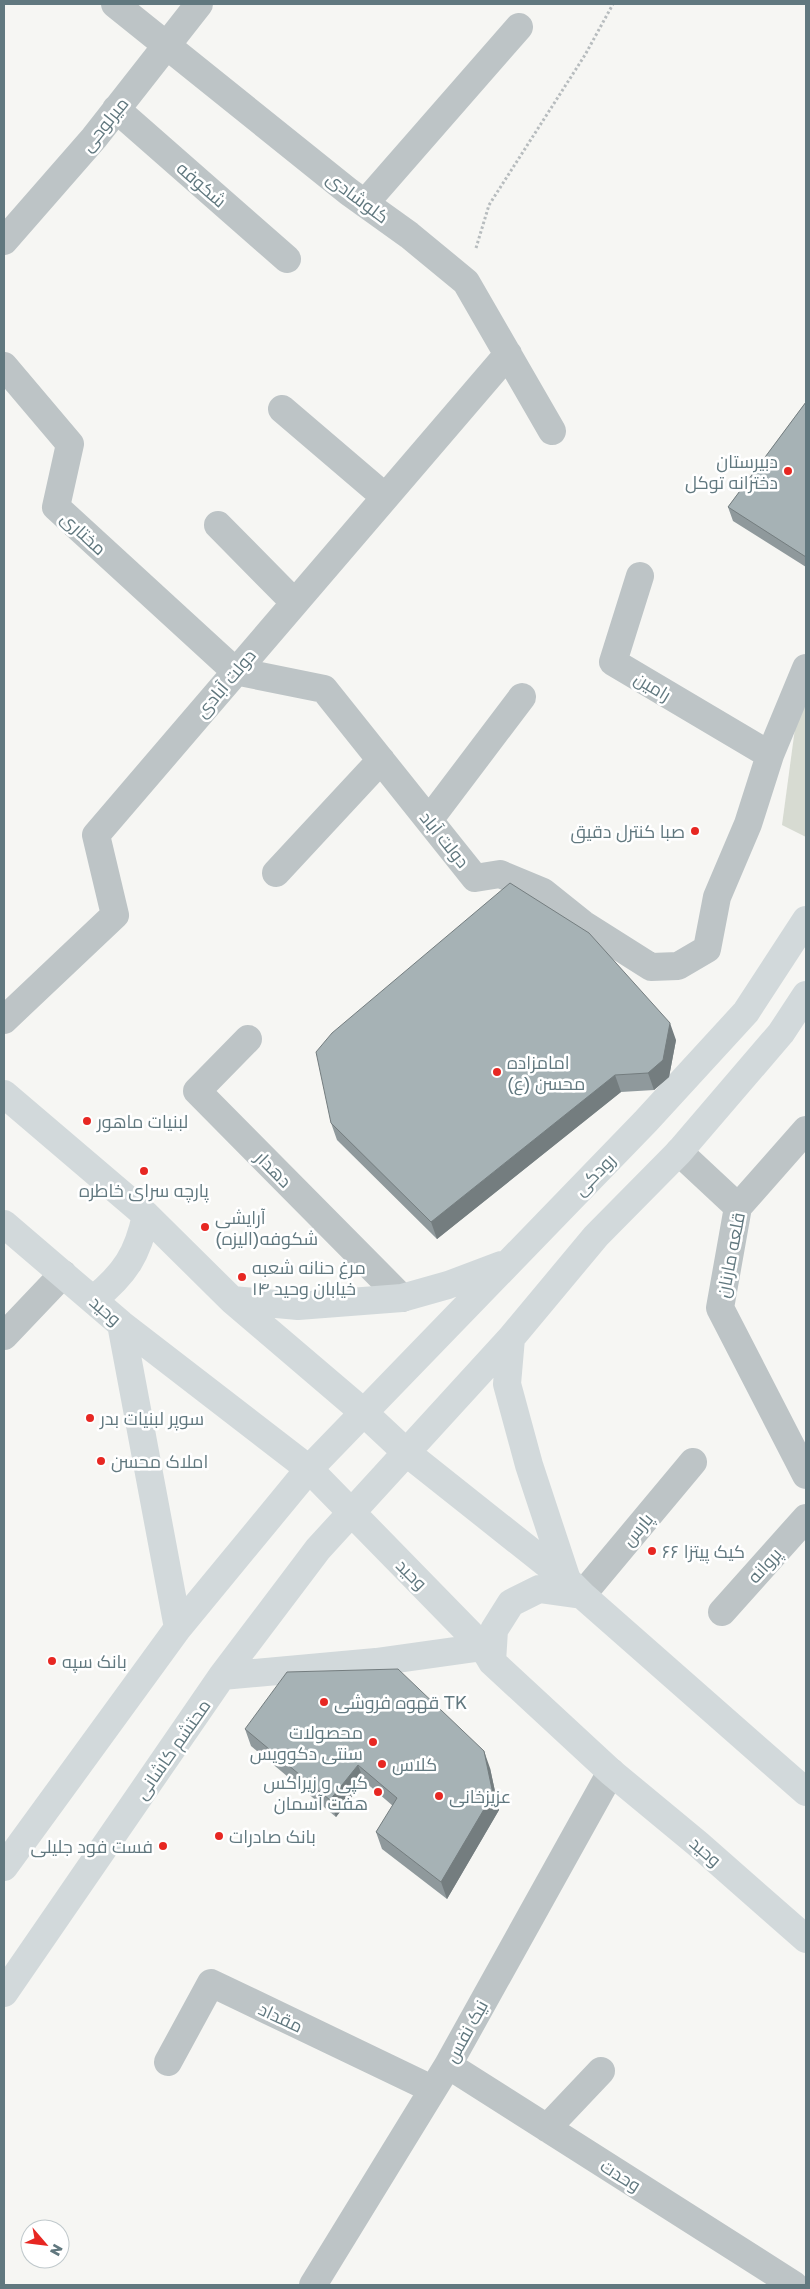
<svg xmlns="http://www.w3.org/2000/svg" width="810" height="2289" font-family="'Golos Text',Cairo,sans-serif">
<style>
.green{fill:#d7dbd2}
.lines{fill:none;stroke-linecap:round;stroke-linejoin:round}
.path{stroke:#b7bcbe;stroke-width:3;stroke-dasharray:2.5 2.5;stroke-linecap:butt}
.street{stroke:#bdc4c6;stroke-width:28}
.secondary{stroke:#d2d9db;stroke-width:28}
.wall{fill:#8f999c}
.shaded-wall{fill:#747d7f}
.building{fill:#a6b2b5;stroke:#747d7f}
.poi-dot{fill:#e72722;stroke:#fff;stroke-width:2}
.labels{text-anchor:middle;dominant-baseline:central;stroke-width:5;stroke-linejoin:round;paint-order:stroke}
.street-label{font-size:18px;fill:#61787f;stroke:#fff}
.poi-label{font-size:18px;fill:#61787f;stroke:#fff;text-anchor:start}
</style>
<rect width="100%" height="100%" fill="#f6f6f3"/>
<!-- green -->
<path class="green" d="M806 705V837L782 825 796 721Z"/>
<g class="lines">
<!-- path -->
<path class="path" d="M476 248 489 205 585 55 613 4"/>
<!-- street -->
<path class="street" d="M115 4 349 192 409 235 466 282 552 431
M116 109 287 259
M366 202 519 27
M4 241 94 138 199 4
M4 366 70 444 56 507 235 671 324 689 475 878 500 874 543 892 583 924 651 967 678 966 707 949 717 897 748 824 770 755 806 668
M282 409 385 497
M218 525 294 602
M640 576 613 662 770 755
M429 820 522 697
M276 873 381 760
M4 1020 115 915 96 835 508 354
M248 1039 197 1091 402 1298
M806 1130 738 1207 720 1308 806 1475
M679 1152 738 1207
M4 1336 63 1274
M582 1595 693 1462
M722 1612 806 1518
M168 2062 211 1983 432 2089
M448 2065 794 2285
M547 2128 601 2071
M313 2285 448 2065 611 1772"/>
<!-- secondary -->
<path class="secondary" d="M4 1094 146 1215 232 1300 362 1411 407 1453 567 1580 582 1595 806 1792
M4 1224 121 1324 309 1469 483 1647 492 1662 611 1772 698 1844 806 1939
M94 1299C125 1274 138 1254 146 1215
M232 1300 298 1306 402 1298 448 1285 501 1265
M121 1324 178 1628
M511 1338 507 1384 529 1465 567 1580
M492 1662 494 1630 511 1603 539 1589 582 1595
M222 1676 376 1662 483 1647
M4 1867 178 1628 309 1469 646 1121 746 1012 806 920
M4 1993 222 1676 318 1549 511 1338 596 1236 679 1152 781 1033 806 995"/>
</g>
<!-- wall -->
<path class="wall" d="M806 402V567L733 521 728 507Z
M676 1040 669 1077 654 1090 621 1092 437 1239 337 1140 331 1123Z
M245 1729 490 1768 499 1810 447 1899 382 1849 376 1832 393 1806 364 1781 336 1817 251 1746Z"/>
<!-- shaded-wall -->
<path class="shaded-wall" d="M670 1023 676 1040 669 1077 654 1090 648 1073Z
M615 1075 621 1092 437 1239 431 1222Z
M484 1751 490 1768 499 1810 447 1899 441 1882Z
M358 1765 364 1781 336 1817 330 1800Z"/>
<!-- building -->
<path class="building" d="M806 402V557L728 507Z
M510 883 589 933 670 1023 663 1060 648 1073 615 1075 431 1222 331 1123 316 1052 332 1033Z
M398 1669 484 1751 493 1794 441 1882 376 1832 397 1798 358 1765 330 1800 245 1729 287 1672Z"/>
<!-- markers -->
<g class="poi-dot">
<circle cx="788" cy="471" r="5"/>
<circle cx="695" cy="831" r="5"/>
<circle cx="497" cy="1072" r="5"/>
<circle cx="87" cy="1121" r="5"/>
<circle cx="144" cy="1171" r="5"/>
<circle cx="205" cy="1227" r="5"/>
<circle cx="242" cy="1277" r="5"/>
<circle cx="90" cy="1418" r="5"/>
<circle cx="101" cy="1461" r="5"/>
<circle cx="652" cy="1551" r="5"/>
<circle cx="52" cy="1661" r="5"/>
<circle cx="324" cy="1702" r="5"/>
<circle cx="373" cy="1742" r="5"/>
<circle cx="382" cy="1764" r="5"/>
<circle cx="378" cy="1792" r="5"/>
<circle cx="439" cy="1796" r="5"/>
<circle cx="219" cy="1836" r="5"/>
<circle cx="163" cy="1846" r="5"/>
</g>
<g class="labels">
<!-- street labels -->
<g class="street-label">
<text transform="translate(104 124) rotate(-51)">میرلوحی</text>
<text transform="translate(202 184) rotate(41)">شکوفه</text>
<text transform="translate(358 197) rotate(37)">کلوشادی</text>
<text transform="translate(84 533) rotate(43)">مختاری</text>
<text transform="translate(225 683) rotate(-50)">دولت آبادی</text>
<text transform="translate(653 686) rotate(31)">رامین</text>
<text transform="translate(445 839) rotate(51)">دولت آباد</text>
<text transform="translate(274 1169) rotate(45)">دهدار</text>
<text transform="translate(594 1174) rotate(-46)">رودکی</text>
<text transform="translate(730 1255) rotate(-79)">قلعه مارنان</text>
<text transform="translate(106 1310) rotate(41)">وحید</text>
<text transform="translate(637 1529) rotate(-50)">پارس</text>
<text transform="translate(764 1565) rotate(-48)">پروانه</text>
<text transform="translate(412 1574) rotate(45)">وحید</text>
<text transform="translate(172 1749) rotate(-55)">محتشم کاشانی</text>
<text transform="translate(706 1851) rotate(41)">وحید</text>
<text transform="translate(281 2017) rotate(25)">مقداد</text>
<text transform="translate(466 2031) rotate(-61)">نیک نفس</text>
<text transform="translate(621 2175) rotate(32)">وحدت</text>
</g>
<!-- poi labels -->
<g class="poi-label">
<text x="778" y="461" text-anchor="end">دبیرستان<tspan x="778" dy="21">دخترانه توکل</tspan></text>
<text x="685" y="831" text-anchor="end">صبا کنترل دقیق</text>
<text x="507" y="1062">امامزاده<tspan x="507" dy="21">محسن (ع)</tspan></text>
<text x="97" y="1121">لبنیات ماهور</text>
<text x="144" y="1190" text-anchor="middle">پارچه سرای خاطره</text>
<text x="215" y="1217">آرایشی<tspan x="215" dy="21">شکوفه(الیزه)</tspan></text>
<text x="252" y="1267">مرغ حنانه شعبه<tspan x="252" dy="21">۱۴ خیابان وحید</tspan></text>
<text x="100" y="1418">سوپر لبنیات بدر</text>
<text x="111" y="1461">املاک محسن</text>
<text x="662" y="1551">کیک پیتزا ۶۶</text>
<text x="62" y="1661">بانک سپه</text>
<text x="334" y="1702">قهوه فروشی TK</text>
<text x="363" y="1732" text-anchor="end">محصولات<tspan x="363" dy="21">سنتی دکوویس</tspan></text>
<text x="392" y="1764">کلاس</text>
<text x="368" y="1782" text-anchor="end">کپی و زیراکس<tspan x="368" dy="21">هفت آسمان</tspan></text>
<text x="449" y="1796">عزیزخانی</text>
<text x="229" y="1836">بانک صادرات</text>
<text x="153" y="1846" text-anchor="end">فست فود جلیلی</text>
</g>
</g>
<!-- border -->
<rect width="810" height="2289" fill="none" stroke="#61787f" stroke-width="10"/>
<!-- north arrow -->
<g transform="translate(45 2244) rotate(118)"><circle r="24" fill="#ffffff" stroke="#c0c9cc"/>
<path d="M0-4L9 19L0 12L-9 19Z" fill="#e72722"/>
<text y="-8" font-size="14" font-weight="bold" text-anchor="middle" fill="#61787f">N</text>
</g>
</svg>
